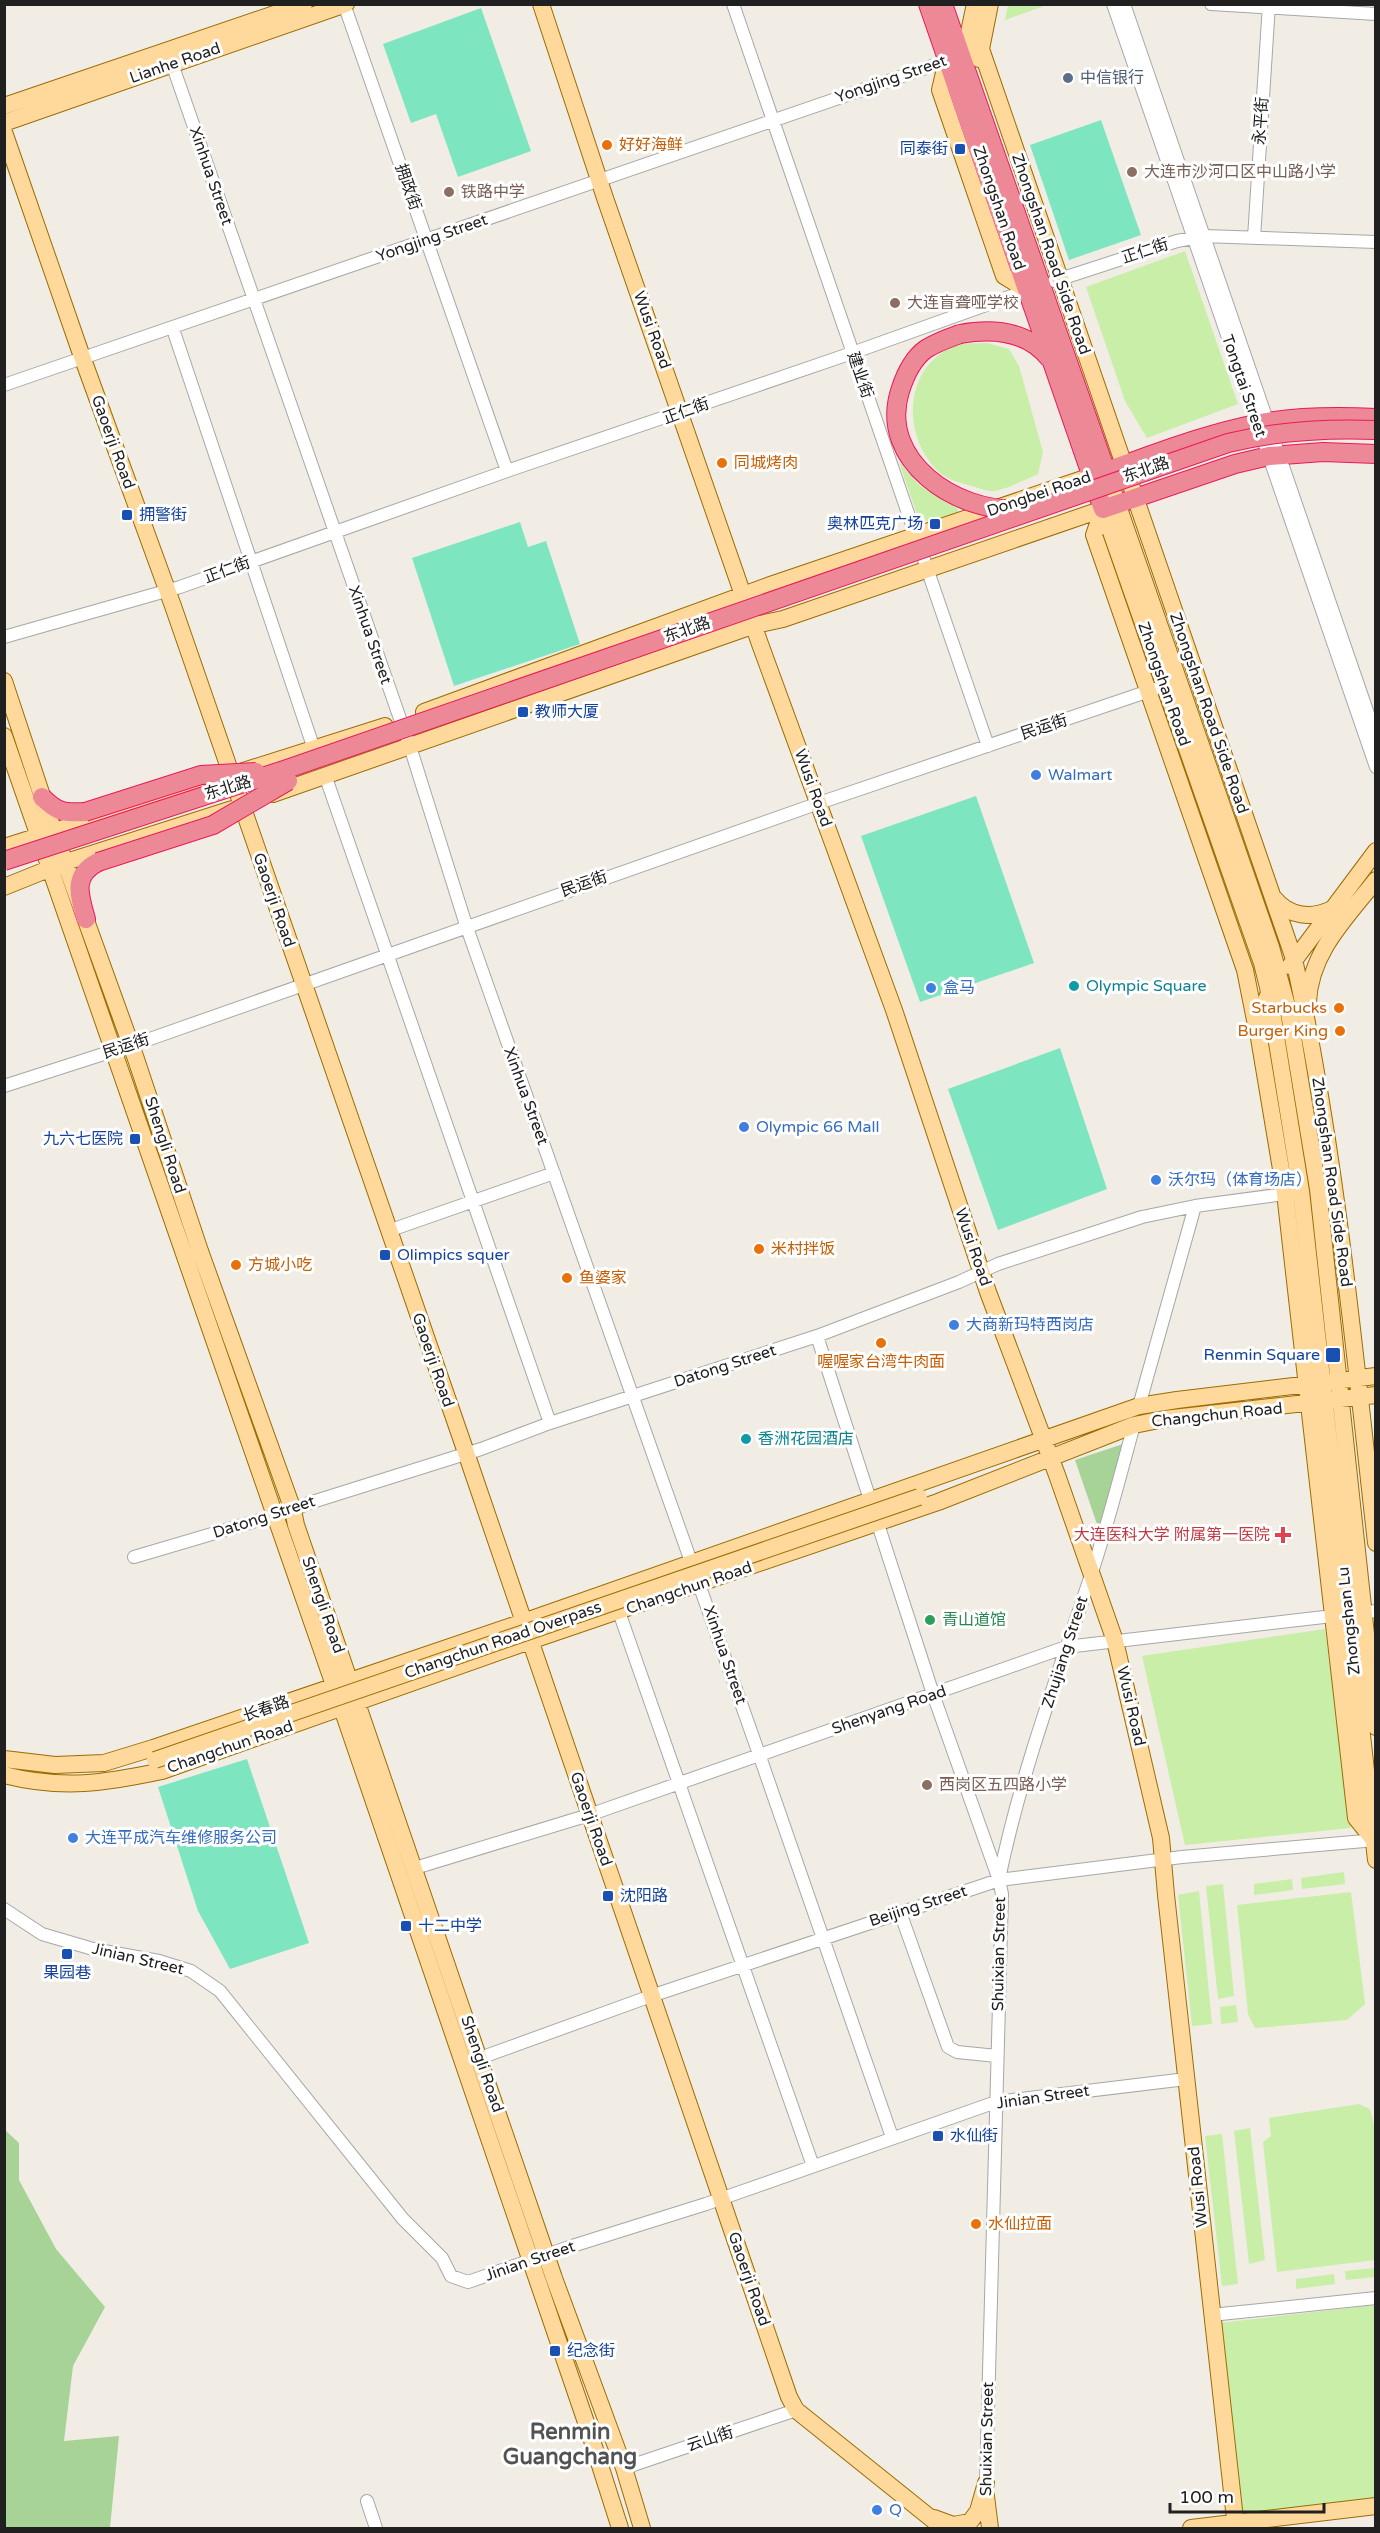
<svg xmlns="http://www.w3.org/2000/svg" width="1380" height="2533" font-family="'Varela Round','Noto Sans SC',sans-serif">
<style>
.grass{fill:#c8eea8}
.forest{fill:#a7d397}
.pitch{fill:#7ee5c1}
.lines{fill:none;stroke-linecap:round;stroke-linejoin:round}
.minor-casing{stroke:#a7a7a7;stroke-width:14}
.major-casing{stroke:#9b6d00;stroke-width:18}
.highway-casing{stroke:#e81a59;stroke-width:20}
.minor{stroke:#fff;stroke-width:12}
.major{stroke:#ffd89c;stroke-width:16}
.highway{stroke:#ed8897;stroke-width:18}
.major-bridge-casing{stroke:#9b6d00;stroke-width:18;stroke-linecap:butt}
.highway-bridge-casing{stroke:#e81a59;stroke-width:20;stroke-linecap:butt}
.major-bridge{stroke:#ffd89c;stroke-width:16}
.highway-bridge{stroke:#ed8897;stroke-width:18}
.service-dot{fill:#5c6f8a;stroke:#fff;stroke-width:2}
.food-dot{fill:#e8710a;stroke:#fff;stroke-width:2}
.transit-dot{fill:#1a4fb4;stroke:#fff;stroke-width:2}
.education-dot{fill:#8d6e63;stroke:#fff;stroke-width:2}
.shop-dot{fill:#3f7fe0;stroke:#fff;stroke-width:2}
.culture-dot{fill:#0f9aa8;stroke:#fff;stroke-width:2}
.health-dot{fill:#e0444e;stroke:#fff;stroke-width:2}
.leisure-dot{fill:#2e9e5b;stroke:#fff;stroke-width:2}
.labels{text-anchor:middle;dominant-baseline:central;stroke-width:6;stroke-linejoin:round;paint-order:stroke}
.street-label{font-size:16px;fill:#202020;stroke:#fff}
.service-label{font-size:16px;fill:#4e5e75;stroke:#fff;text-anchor:start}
.food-label{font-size:16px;fill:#c56008;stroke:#fff;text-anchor:start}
.transit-label{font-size:16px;fill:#164399;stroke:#fff;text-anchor:start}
.education-label{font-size:16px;fill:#785e54;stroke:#fff;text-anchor:start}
.shop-label{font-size:16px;fill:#366cbe;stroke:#fff;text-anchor:start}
.culture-label{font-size:16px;fill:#0d838f;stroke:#fff;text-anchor:start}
.health-label{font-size:16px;fill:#be3a42;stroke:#fff;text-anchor:end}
.leisure-label{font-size:16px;fill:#27864d;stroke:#fff;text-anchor:start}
.district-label{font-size:22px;font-weight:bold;fill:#535353;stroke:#fff}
</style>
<rect width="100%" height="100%" fill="#f1ede5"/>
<!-- grass -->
<path class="grass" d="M1008 5V4L1047 5 1005 20Z
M1185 251 1238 404 1147 438 1125 401 1086 287Z
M987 343 1009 349 1019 366 1043 452 1038 474C1024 480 1009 488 995 491 988 492 979 488 972 486 963 484 946 479 939 472 901 437 903 366 955 346 964 342 977 344 987 343Z
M899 462 918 484 957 508 959 513 920 523Z
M1325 1629 1351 1828 1185 1845 1142 1656Z
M1344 1872 1345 1884 1302 1889 1301 1878Z
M1292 1879 1293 1890 1254 1895V1884Z
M1223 1884 1234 1996 1218 1999 1206 1886Z
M1199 1891 1212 2024 1192 2026 1178 1895Z
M1351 1892 1365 2004 1347 2020 1255 2028 1248 2014 1237 1905Z
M1236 2005 1238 2022 1221 2024 1220 2007Z
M1359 2104 1370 2109 1376 2134 1375 2260 1277 2272 1263 2142 1271 2136 1269 2118Z
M1250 2128 1265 2260 1249 2264 1234 2131Z
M1222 2134 1238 2284 1222 2286 1205 2136Z
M1375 2268V2277L1346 2280 1345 2271Z
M1334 2274 1335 2284 1296 2289V2279Z
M1375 2305V2499L1239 2514 1219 2323Z"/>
<!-- forest -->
<path class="forest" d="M1126 1443 1099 1530 1075 1460Z
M5 2130 19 2143V2180L56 2249 105 2307 73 2366 64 2441 119 2436 110 2528H5Z"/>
<!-- pitch -->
<path class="pitch" d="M481 8 531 151 458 177 436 114 411 123 383 44Z
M1101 120 1141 235 1069 260 1030 145Z
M520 522 528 547 546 541 580 644 454 686 412 558Z
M976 796 1034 963 920 1002 861 836Z
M1060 1048 1107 1189 998 1230 948 1089Z
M247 1759 309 1943 230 1969 198 1911 158 1787Z"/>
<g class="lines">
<defs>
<path id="minor" d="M344 4 507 471
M733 4 988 746
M1113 4 1376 767
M1124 4 1376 737
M1211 4 1376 14
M170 58 413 756 466 925 759 1754 892 2137
M1254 238 1269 4
M1054 281 1177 241 1204 236 1376 242
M175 335 314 749
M4 385 952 59
M4 637 180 587 507 471 852 353 1031 289
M325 775 550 1423
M4 1086 147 1040 819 803 1155 689
M388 1231 554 1173
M817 1336 933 1694 999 1880 1002 1894 986 2483
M1139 1406 1195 1206
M134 1557 293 1510 309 1503 481 1449 550 1423 817 1336 959 1282 998 1264 1142 1217 1195 1206 1292 1193
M619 1612 813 2166
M415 1868 589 1815 1066 1647 1376 1611
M999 1879C1020 1776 1057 1677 1090 1578 1107 1528 1120 1476 1134 1425
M4 1909 42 1934 93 1949 159 1961 191 1971 220 1991 403 2219 442 2258 451 2276 468 2282 569 2247 706 2204 996 2102 1186 2079
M900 1912 948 2047 957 2052 997 2056
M480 2058 651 1996 999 1880 1182 1857 1376 1840
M1211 2315 1376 2298
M624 2468 796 2410
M367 2501 376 2528"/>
<path id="major" d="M541 4 605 198 760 644 894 1010 988 1292 1057 1475 1115 1641 1161 1838 1166 1895 1236 2528
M981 49 1294 959C1336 1152 1354 1348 1376 1543
M979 59 990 4
M947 60 940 90 1004 276 1027 290
M962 65 975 4
M4 106 304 4
M4 123 346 4
M4 132 80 351 173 606 461 1438 789 2397 796 2410 943 2528
M1103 509 1262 963 1268 987 1301 1191 1376 1860
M1103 509 1094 535 1245 970 1256 1025
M4 681 54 832 136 1059 200 1251 293 1510 296 1525 554 2278 624 2468 642 2528
M424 712 773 584 1106 471 1271 947 1289 1013 1318 1189 1376 1727
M4 736 334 1685 590 2434 620 2528
M273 794 755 625 783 619 1103 509
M4 847 385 726
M4 887 66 862 232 809
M1274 898C1289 917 1312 919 1332 909
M1290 966 1376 851
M1269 993 1261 1012 1258 1032 1285 1193 1356 1818 1373 1839
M1308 1002C1310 952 1347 917 1376 880
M4 1759 55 1765 104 1763 153 1748 523 1622 1139 1406 1177 1400 1376 1376
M4 1775C63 1790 105 1783 162 1771L530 1641 938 1502 1134 1425 1164 1419 1376 1395
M986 2496 990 2528
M934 2518 953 2525 970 2522 978 2511 986 2483
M1191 2528 1376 2506"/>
<path id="highway" d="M928 4 1103 509 1235 464 1269 456 1323 452 1376 454
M943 4 1106 471C1155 454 1205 434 1256 424 1295 416 1336 416 1376 418
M960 334C993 328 1027 331 1049 358
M42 797C58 813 64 813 85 812
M86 919C79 895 72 875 98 862"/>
</defs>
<!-- minor casing -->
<use href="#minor" class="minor-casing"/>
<!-- major casing -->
<use href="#major" class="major-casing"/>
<!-- highway casing -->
<use href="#highway" class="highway-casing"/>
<!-- minor -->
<use href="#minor" class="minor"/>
<!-- major -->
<use href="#major" class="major"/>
<!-- highway -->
<use href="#highway" class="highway"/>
<defs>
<path id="major-bridge" d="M155 1760 919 1497"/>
<path id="highway-bridge" d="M960 334C949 338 937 342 926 349 912 359 905 375 900 391 878 461 957 513 1018 509
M85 812 201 775 256 772
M4 861 284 770 1228 443C1277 431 1325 428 1376 430
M98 862 213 825 288 781"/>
</defs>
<!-- major-bridge casing -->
<use href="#major-bridge" class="major-bridge-casing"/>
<!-- highway-bridge casing -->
<use href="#highway-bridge" class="highway-bridge-casing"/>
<!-- major-bridge -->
<use href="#major-bridge" class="major-bridge"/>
<!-- highway-bridge -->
<use href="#highway-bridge" class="highway-bridge"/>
</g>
<!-- markers -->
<circle class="service-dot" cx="1068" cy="78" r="6"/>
<g class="food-dot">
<circle cx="607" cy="145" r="6"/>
<circle cx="722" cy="463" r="6"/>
<circle cx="1339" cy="1008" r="6"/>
<circle cx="1340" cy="1031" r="6"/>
<circle cx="759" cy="1249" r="6"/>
<circle cx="236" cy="1265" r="6"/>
<circle cx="567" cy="1278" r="6"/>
<circle cx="881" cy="1343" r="6"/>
<circle cx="976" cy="2224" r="6"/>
</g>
<g class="transit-dot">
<rect x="954" y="143" width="12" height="12" rx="3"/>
<rect x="121" y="509" width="12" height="12" rx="3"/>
<rect x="929" y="518" width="12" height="12" rx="3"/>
<rect x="517" y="706" width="12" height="12" rx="3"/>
<rect x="129" y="1133" width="12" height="12" rx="3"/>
<rect x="379" y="1249" width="12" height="12" rx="3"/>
<rect x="1325" y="1347" width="16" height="16" rx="3"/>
<rect x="602" y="1890" width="12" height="12" rx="3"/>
<rect x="400" y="1920" width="12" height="12" rx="3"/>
<rect x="61" y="1948" width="12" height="12" rx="3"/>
<rect x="932" y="2130" width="12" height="12" rx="3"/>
<rect x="549" y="2345" width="12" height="12" rx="3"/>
</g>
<g class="education-dot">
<circle cx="1132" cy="172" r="6"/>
<circle cx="449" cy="192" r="6"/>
<circle cx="895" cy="303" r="6"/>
<circle cx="927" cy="1785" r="6"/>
</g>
<g class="shop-dot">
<circle cx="1036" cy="775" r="6"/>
<circle cx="931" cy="988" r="6"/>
<circle cx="744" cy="1127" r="6"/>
<circle cx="1156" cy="1180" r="6"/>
<circle cx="954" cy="1325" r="6"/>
<circle cx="73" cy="1838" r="6"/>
<circle cx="877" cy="2510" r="6"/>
</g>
<g class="culture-dot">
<circle cx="1074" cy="986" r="6"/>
<circle cx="746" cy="1439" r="6"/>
</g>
<path class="health-dot" d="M1280 1526h6v6h6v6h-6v6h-6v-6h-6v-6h6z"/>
<circle class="leisure-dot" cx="930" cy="1620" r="6"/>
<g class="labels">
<!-- street labels -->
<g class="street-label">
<text transform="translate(175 63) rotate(-19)">Lianhe Road</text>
<text transform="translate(891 79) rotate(-19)">Yongjing Street</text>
<text transform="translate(1261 121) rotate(-86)">永平街</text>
<text transform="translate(211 176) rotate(71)">Xinhua Street</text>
<text transform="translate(408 187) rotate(71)">拥政街</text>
<text transform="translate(999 208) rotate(71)">Zhongshan Road</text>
<text transform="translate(432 238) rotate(-19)">Yongjing Street</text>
<text transform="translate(1145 251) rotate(-18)">正仁街</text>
<text transform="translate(1051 254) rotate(71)">Zhongshan Road Side Road</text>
<text transform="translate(652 330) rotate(70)">Wusi Road</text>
<text transform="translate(860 375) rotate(71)">建业街</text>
<text transform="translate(1244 386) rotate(71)">Tongtai Street</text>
<text transform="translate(686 411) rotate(-20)">正仁街</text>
<text transform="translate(113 442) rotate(70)">Gaoerji Road</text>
<text transform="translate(1146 470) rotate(-19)">东北路</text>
<text transform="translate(1039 494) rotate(-19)">Dongbei Road</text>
<text transform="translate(227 570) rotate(-20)">正仁街</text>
<text transform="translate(687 630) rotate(-19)">东北路</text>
<text transform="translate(370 635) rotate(71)">Xinhua Street</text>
<text transform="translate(1164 684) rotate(71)">Zhongshan Road</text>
<text transform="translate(1209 713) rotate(71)">Zhongshan Road Side Road</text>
<text transform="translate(1044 727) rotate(-18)">民运街</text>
<text transform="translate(228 788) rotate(-17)">东北路</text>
<text transform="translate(813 788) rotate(70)">Wusi Road</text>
<text transform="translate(584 884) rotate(-19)">民运街</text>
<text transform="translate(274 900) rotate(71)">Gaoerji Road</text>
<text transform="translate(126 1046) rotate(-18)">民运街</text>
<text transform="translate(526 1096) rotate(70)">Xinhua Street</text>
<text transform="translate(165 1145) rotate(72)">Shengli Road</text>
<text transform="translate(1332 1182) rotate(82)">Zhongshan Road Side Road</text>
<text transform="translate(973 1247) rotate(71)">Wusi Road</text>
<text transform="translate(433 1360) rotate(71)">Gaoerji Road</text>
<text transform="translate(725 1366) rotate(-18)">Datong Street</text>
<text transform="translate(1217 1415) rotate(-6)">Changchun Road</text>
<text transform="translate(264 1517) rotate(-18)">Datong Street</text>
<text transform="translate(689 1588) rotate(-19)">Changchun Road</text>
<text transform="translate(323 1605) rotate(71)">Shengli Road</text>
<text transform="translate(1349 1621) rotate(-96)">Zhongshan Lu</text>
<text transform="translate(503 1640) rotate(-19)">Changchun Road Overpass</text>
<text transform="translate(1065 1652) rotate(-72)">Zhujiang Street</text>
<text transform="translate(725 1655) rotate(71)">Xinhua Street</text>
<text transform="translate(1131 1706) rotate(77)">Wusi Road</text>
<text transform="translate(266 1709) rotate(-19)">长春路</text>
<text transform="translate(889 1710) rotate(-19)">Shenyang Road</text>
<text transform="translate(230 1747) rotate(-19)">Changchun Road</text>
<text transform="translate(591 1819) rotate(71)">Gaoerji Road</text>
<text transform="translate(918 1906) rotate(-18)">Beijing Street</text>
<text transform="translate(999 1954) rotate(-89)">Shuixian Street</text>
<text transform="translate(138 1959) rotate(13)">Jinian Street</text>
<text transform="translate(482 2064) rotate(71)">Shengli Road</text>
<text transform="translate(1043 2097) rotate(-8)">Jinian Street</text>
<text transform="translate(1198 2187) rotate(-96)">Wusi Road</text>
<text transform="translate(530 2261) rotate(-19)">Jinian Street</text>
<text transform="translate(749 2279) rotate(71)">Gaoerji Road</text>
<text transform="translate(710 2439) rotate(-18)">云山街</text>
<text transform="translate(987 2439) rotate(-89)">Shuixian Street</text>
</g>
<!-- service labels -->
<g class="service-label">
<text x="1080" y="78">中信银行</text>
</g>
<!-- food labels -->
<g class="food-label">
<text x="619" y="145">好好海鲜</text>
<text x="734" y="463">同城烤肉</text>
<text x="1327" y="1008" text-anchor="end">Starbucks</text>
<text x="1328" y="1031" text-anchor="end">Burger King</text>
<text x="771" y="1249">米村拌饭</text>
<text x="248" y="1265">方城小吃</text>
<text x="579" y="1278">鱼婆家</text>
<text x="881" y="1362" text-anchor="middle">喔喔家台湾牛肉面</text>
<text x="988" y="2224">水仙拉面</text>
</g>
<!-- transit labels -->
<g class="transit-label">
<text x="948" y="149" text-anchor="end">同泰街</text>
<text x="139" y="515">拥警街</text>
<text x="923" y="524" text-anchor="end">奥林匹克广场</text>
<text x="535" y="712">教师大厦</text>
<text x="123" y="1139" text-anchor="end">九六七医院</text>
<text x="397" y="1255">Olimpics squer</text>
<text x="1320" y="1355" text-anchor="end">Renmin Square</text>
<text x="620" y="1896">沈阳路</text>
<text x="418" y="1926">十二中学</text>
<text x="67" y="1973" text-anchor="middle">果园巷</text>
<text x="950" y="2136">水仙街</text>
<text x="567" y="2351">纪念街</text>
</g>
<!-- education labels -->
<g class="education-label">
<text x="1144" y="172">大连市沙河口区中山路小学</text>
<text x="461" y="192">铁路中学</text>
<text x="907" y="303">大连盲聋哑学校</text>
<text x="939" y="1785">西岗区五四路小学</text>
</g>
<!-- shop labels -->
<g class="shop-label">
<text x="1048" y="775">Walmart</text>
<text x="943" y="988">盒马</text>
<text x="756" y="1127">Olympic 66 Mall</text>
<text x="1168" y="1180">沃尔玛（体育场店）</text>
<text x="966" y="1325">大商新玛特西岗店</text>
<text x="85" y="1838">大连平成汽车维修服务公司</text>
<text x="889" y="2510">Q</text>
</g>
<!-- culture labels -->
<g class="culture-label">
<text x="1086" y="986">Olympic Square</text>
<text x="758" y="1439">香洲花园酒店</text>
</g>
<!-- health labels -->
<g class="health-label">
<text x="1270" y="1535">大连医科大学 附属第一医院</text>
</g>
<!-- leisure labels -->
<g class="leisure-label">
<text x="942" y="1620">青山道馆</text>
</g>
<!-- district labels -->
<g class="district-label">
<text x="570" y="2432">Renmin<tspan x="570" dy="25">Guangchang</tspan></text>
</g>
</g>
<!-- border -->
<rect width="1380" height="2533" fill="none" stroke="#202020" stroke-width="12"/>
<!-- scale -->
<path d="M1170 2503v9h154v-9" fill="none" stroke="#202020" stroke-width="3"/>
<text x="1179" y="2503" font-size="18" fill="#202020" stroke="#ffffff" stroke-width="4.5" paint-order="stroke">100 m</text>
</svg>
